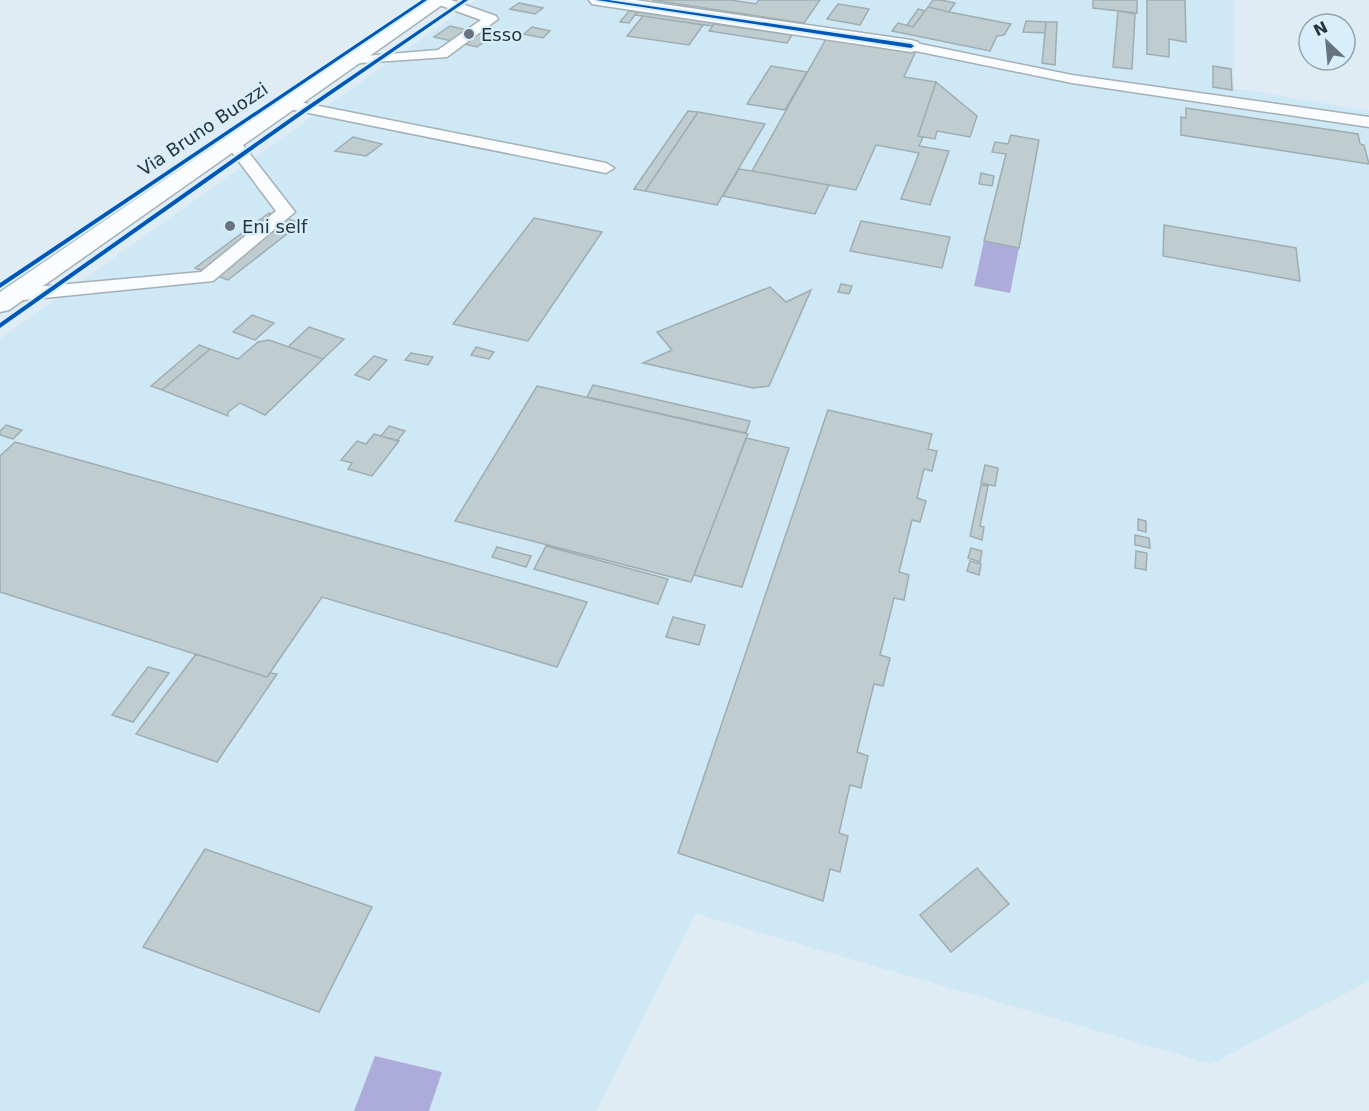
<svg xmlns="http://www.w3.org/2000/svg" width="1369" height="1111" font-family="'DejaVu Sans',sans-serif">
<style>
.built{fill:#cfe8f6}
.water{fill:#adabda}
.building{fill:#bfcdd1;stroke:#9fadb0;stroke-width:1.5}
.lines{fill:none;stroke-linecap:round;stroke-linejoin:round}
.service-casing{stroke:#a4b0b7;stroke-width:3}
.minor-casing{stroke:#a4b0b7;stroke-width:3}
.secondary-casing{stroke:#a4b0b7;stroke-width:3}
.service{fill:#fafcfd;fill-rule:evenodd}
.minor{fill:#fafcfd;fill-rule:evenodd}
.secondary{fill:#fafcfd;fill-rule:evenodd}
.cycleway-casing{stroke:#d8eefb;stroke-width:4}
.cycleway{fill:#0057b8;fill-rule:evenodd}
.poi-dot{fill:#67747d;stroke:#d8eefb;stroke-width:2}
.labels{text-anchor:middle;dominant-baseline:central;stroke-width:4.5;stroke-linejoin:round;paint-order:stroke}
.far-poi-label{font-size:18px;fill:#26343d;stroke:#d8eefb;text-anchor:start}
.far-street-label{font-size:18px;fill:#26343d;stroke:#d8eefb}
</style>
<rect width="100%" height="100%" fill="#e0ecf3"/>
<!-- built -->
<path class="built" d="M476 0H1234V88L1369 111V981L1211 1064 696 914 596 1111H0V339Z"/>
<!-- water -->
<path class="water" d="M984 241 1019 248 1010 293 974 286Z
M375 1056 442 1072 429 1111H354Z"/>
<!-- building -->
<path class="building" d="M652 0H731L756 4 759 0H820L804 23Z
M933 0H941L955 3 949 12 928 7Z
M1093 0H1137V13L1093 8Z
M1147 0H1185L1186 42 1169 39V57L1147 54Z
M519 3 543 8 535 14 510 9Z
M838 4 869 9 860 25 827 19Z
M928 7 949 12 1011 24 1004 35 997 36 990 51 892 31 898 23 913 27Z
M918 9 925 11 913 27 907 25Z
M629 11 637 12 629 23 620 22Z
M1118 11 1135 14 1132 69 1113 67Z
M637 12 715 23 712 26 635 15Z
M643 16 703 25 689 45 627 36Z
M1026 21 1046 22 1045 33 1023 32Z
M1046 22H1057L1055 65 1042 63Z
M714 24 792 35 787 43 709 31Z
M450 26 492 36 477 47 434 37Z
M532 27 550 31 543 38 524 34Z
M826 39 915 53 904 77 936 82 918 136 923 137 919 146 949 151 930 205 901 199 919 153 876 145 856 190 752 171Z
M771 66 807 72 785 110 747 104Z
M1213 66 1231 69 1232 90 1213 87Z
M936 82 977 116 970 137 937 131 935 139 918 136Z
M1186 108 1358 134 1360 144 1364 145 1369 164 1181 135V117L1186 118Z
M688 111 698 112 645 191 634 189Z
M698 112 765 124 717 205 645 191Z
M1011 135 1039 140 1019 248 984 241 1006 154 992 152 995 142 1008 144Z
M353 137 382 144 366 156 335 151Z
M739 169 752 171 829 185 815 214 723 196Z
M981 173 994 176 992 186 979 184Z
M269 213 301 223 228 280 195 268Z
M534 218 602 232 528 341 453 324Z
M861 221 950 237 942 268 850 251Z
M1164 225 1296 248 1300 281 1163 256Z
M841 284 852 286 849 294 838 292Z
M770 287 786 302 811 290 769 386 753 388 643 363 672 350 657 332Z
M252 315 274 323 255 340 233 332Z
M309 327 344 339 323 359 288 347Z
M269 340 323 359 265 415 240 403 228 412V416L162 390 210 349 238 359 258 342Z
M199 345 210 349 162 390 151 386Z
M476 347 494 352 489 359 471 355Z
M411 353 433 357 428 365 405 360Z
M374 356 387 360 369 380 355 375Z
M593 385 750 421 746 433 587 397Z
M537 386 748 434 691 582 455 521Z
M828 410 932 434 928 449 937 451 932 471 924 469 917 498 926 501 920 522 912 520 899 572 909 575 904 600 894 598 880 655 890 658 883 686 874 684 857 752 868 756 861 788 850 785 839 833 848 836 840 872 830 869 823 901 678 853Z
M6 425 22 430 13 439 0 435V431Z
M389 426 405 431 397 441 381 436Z
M374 434 399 441 372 476 348 469 352 463 341 460 357 441 366 444Z
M746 438 789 448 742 587 694 575Z
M15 442 587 602 557 667 322 597 267 677 0 592V456Z
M985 465 998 468 995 486 981 483Z
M981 485 988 486 980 526 984 527 982 540 970 536Z
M1138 519 1146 521V532L1138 530Z
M1135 535 1149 538 1150 548 1135 545Z
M546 546 668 579 658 604 534 569Z
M497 547 531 556 526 567 492 557Z
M971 548 982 551 980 562 968 558Z
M1136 551 1147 553 1146 570 1135 568Z
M970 561 981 564 979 575 967 571Z
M673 617 705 625 699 645 666 637Z
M196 654 267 677 270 673 277 674 217 762 136 734Z
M148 667 169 673 133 722 112 715Z
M205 849 372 907 319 1012 143 947Z
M977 868 1009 904 951 952 920 915Z"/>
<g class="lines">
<defs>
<path id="service" d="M432 0H451L496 16 498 19 447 57 347 64 345 61 352 57 438 50 481 20 434 3Z
M911 42 1072 75 1369 117V127L1072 83 906 49 904 46Z
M289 100 606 163 614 168 606 173 284 108 281 105Z
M233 138 239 140 295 212 213 281 14 301 7 299 5 295 7 291 14 289 201 272 276 211 225 143Z"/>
<path id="minor" d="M589 0H635L911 40 918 42 921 46 918 50 911 52 598 5 592 4Z"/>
<path id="secondary" d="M428 0H449L9 310 0 312V292Z"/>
</defs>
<!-- service casing -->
<use href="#service" class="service-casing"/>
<!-- minor casing -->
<use href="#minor" class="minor-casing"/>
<!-- secondary casing -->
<use href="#secondary" class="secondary-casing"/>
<!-- service -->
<use href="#service" class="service"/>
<!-- minor -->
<use href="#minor" class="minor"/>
<!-- secondary -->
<use href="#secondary" class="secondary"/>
<defs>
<path id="cycleway" d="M422 0H427L0 288V283Z
M463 0H468L310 109 0 328V323L306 107Z
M596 0H608L911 44 914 46 911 48Z"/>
</defs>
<!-- cycleway casing -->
<use href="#cycleway" class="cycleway-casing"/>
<!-- cycleway -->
<use href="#cycleway" class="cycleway"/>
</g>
<!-- markers -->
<g class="poi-dot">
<circle cx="469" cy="34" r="6"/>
<circle cx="230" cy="226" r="6"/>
</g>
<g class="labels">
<!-- far-poi labels -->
<g class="far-poi-label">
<text x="481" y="34">Esso</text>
<text x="242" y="226">Eni self</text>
</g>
<!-- far-street labels -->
<g class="far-street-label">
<text transform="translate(203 129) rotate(-34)">Via Bruno Buozzi</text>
</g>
</g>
<!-- north arrow -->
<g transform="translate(1327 42) rotate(334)"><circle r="28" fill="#d8eefb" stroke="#91a4af" stroke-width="1.5"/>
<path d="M0-4.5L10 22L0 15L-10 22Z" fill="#67747d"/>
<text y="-9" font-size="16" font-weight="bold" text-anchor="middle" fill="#26343d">N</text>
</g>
</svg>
